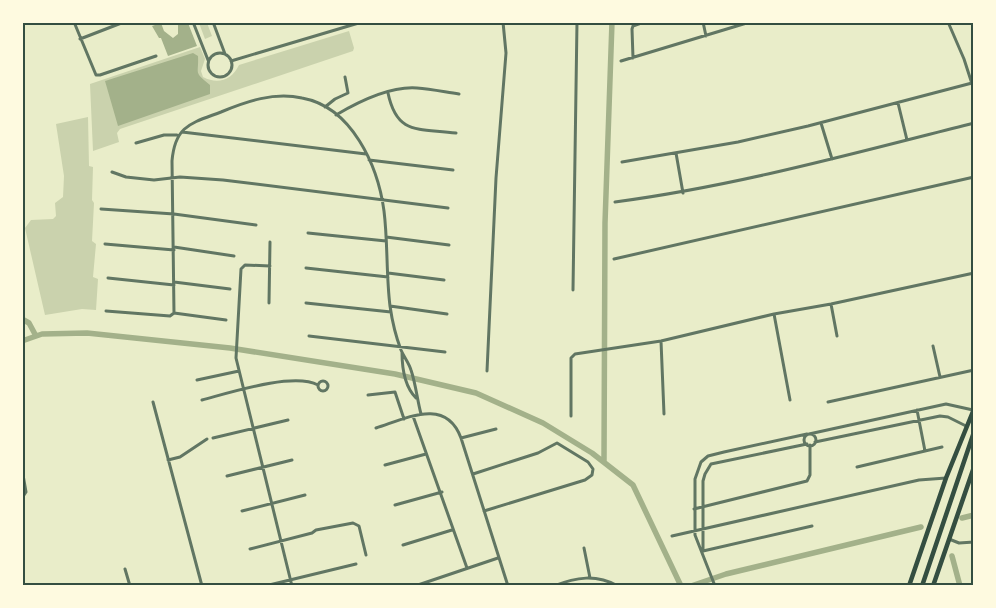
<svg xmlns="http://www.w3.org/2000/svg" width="996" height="608" font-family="'Source Sans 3',sans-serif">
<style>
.green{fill:#cad2ad;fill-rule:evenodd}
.water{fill:#a3b18a}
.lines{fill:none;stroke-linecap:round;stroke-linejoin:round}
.canal{stroke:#a3b18a;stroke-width:5.5}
.minor{stroke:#617663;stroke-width:3}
.secondary{stroke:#344e41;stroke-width:4.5}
.neatline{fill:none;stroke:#344e41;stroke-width:2}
</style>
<rect width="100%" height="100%" fill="#e9edc9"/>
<!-- green -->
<path class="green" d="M199 23H207L212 36 205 39Z
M349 31 354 48 353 51 120 129 117 133 119 142 93 151 90 84 200 47 205 59 201 71 203 77C218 85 232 80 239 65ZM197 66V74L201 80 106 81Z
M88 117 89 166 93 167 92 200 94 203 92 241 96 244 93 277 98 279 96 310 82 309 45 315 25 228 31 220 53 219 56 216 55 203 63 197 64 176 56 124Z"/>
<!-- water -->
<path class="water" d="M161 23 164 31 173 38 178 34V23H188L197 46 168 56 161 38H159L152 26Z
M193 53 198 56C199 75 193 71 210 85V94L118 126 105 81Z"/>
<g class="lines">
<!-- canal -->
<path class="canal" d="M22 319 29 323 36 336
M22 341 42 334 87 333 230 348 395 374 476 393 543 423 592 453 633 485 681 586
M604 462 605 223 612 22
M962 518 974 515
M952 556 960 586
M691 586 726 574 921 527"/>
<!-- minor -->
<path class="minor" d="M74 22 96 75H100L156 56
M193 22 208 60
M213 22 225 54
M703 22 706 36
M948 22 964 59 974 90
M80 39 124 22
M208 65a12 12 0 1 1 24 0a12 12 0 1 1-24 0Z
M633 58 632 29 633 26 644 22
M231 61 362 22
M621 61 750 22
M388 93C397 136 419 128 456 133
M898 103 907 140
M325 107 335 99 348 93 345 77
M336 115C358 102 391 86 417 88 431 89 445 92 459 94
M821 123 832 159
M182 132 366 154
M136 143 164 135H177
M676 153 683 193
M369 160 453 170
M622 162 738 142 808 126 972 83
M112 172 126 177 154 180 180 177 223 180 448 208
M615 202C736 186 855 153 974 123
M101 209 174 214 256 225
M308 233 386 241
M386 237 449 245
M105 244 174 250
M174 247 234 256
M614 259 974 177
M270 266 245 265 241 269 236 358 292 586
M306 268 388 277
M388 273 444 280
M108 278 174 285
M174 282 230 289
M573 290 577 22
M269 303 270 242
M306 303 391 312
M831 304 837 336
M390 306 447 314
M106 311 170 316 174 313 172 161C175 125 192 123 221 112 247 101 274 92 302 98 352 107 378 166 384 211 388 243 386 274 390 306 392 320 396 337 401 350 404 357 409 363 411 370 416 385 417 399 421 414
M174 313 226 320
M774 314 790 400
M309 336 445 352
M661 341 664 414
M933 346 940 377
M402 352C402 367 405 387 416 398
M487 371 496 178 506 53 503 22
M197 380 239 371
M318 386a5 5 0 1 1 10 0a5 5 0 1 1-10 0Z
M368 395 395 392 404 419
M202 400C229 393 293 372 318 385
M153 402 202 586
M828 402 974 370
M917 410 925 451
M413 416 467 568
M571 416V358L575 354 661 341 774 314 831 304 974 273
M376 428C407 418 446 397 461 438L508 586
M809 434 946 404 973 410
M804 440a6 6 0 1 1 12 0a6 6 0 1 1-12 0Z
M213 438 288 420
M461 438 496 429
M815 442 940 416 948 417 966 426
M168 460 180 457 207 439
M385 465 426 454
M857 467 942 447
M22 469 26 492 22 498
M473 474 538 453 557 443 588 462 593 469 592 475 585 480 484 511
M227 476 292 460
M395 505 442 492
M694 509 807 481 810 475V445
M242 511 305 495
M672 536 919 480 946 478
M949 539 959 543 974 542
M403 545 452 530
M584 548 590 578
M250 549 312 533 316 530 353 523 359 526 366 555
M703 550V481L705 474 711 464 807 444
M703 551 812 526
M125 569 130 586
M265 586 356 564
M415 586 498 558
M554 586C576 577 596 574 618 586
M715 586 695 535V479L701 462 708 456 724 452 807 434"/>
<!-- secondary -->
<path class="secondary" d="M909 586 946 478 974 409
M922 586 974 432
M933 586 974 467"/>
</g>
<!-- border -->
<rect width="996" height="608" fill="none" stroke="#fefae0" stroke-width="48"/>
<rect x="24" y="24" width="948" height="560" class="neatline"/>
</svg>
